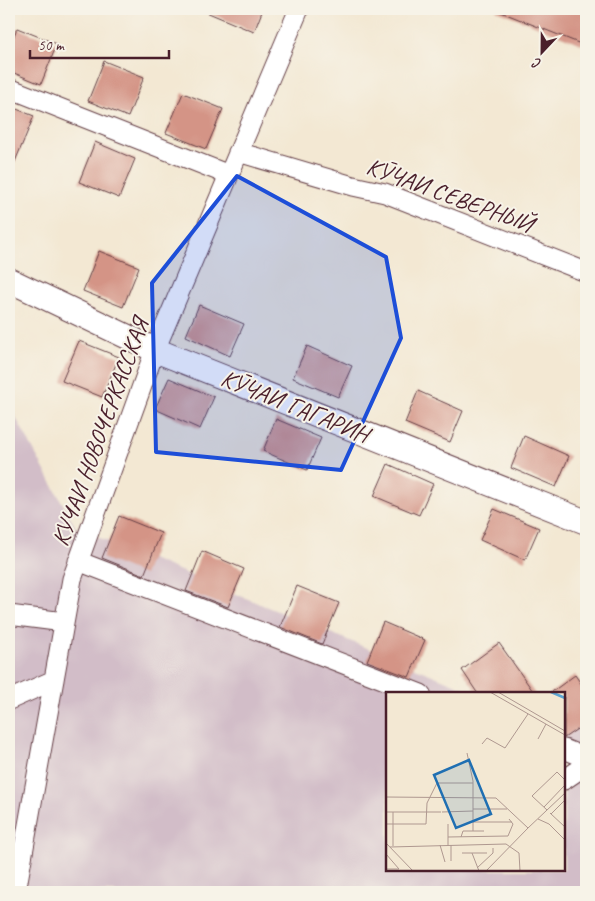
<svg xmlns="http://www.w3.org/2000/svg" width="595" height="901" font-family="Caveat,sans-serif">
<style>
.industrial{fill:#d2bdc8}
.building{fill:#d49486}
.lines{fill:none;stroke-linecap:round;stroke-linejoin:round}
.minor-casing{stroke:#633d44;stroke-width:21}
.major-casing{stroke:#633d44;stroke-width:26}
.minor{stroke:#fff;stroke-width:19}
.major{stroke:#fff;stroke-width:24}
.marked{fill:#1d4ed8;fill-opacity:0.2;stroke:#1d4ed8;stroke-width:4;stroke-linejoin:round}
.labels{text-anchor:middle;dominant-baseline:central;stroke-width:4;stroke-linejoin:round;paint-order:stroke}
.street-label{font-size:24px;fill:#4a1f2b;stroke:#f7f3e8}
.inset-river{fill:none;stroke:#5ca5d3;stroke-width:2.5}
.inset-road{fill:none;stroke:#af9890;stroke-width:1}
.view{fill:#1f6fb2;fill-opacity:0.15;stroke:#1f6fb2;stroke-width:2.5}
.inset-edge{fill:none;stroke:#4a1f2b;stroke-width:2.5}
</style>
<rect width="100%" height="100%" fill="#f7f3e8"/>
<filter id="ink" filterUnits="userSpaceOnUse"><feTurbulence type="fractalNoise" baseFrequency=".02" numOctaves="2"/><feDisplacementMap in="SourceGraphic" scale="10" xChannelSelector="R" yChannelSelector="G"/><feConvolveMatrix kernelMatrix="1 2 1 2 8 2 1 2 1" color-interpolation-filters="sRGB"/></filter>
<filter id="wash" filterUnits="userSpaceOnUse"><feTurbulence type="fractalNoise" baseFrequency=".0096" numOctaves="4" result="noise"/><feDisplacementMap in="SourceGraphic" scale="20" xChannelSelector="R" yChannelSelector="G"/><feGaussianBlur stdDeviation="1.12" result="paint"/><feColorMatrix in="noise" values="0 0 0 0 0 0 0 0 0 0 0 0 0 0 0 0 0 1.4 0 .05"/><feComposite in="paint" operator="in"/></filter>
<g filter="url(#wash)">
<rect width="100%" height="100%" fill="#f3e8d3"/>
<!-- industrial -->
<path class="industrial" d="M9 405 76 528 476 693 388 694V870H564V718L586 700V892H9Z"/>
<g id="blocks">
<!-- building -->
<path class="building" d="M199 9H263L254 32Z
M496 9H586V46L496 10Z
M17 28 57 44 41 84 9 71V48Z
M104 61 144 77 128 117 88 101Z
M183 93 223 109 206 149 166 133Z
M9 106 34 116 9 176Z
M95 142 135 159 119 198 79 182Z
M99 251 139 267 123 307 83 291Z
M199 305 244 324 230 356 186 336Z
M79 341 119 357 102 397 62 381Z
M307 346 352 366 338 397 293 378Z
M169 378 214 397 200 429 155 409Z
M418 391 463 411 450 442 405 423Z
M276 419 321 438 307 470 263 451Z
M524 436 569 456 556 487 511 468Z
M388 464 433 484 419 515 374 496Z
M494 509 539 528 525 560 480 540Z
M119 516 161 533 144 575 102 558Z
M202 551 244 569 228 607 186 591Z
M297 586 339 603 322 644 280 627Z
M383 622 425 640 409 677 367 661Z
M499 643 535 694H478L462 670Z
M575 675 586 691V723L564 738V694H549Z"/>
</g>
</g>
<g filter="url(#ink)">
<use href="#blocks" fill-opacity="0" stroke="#633d44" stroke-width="1"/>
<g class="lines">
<defs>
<path id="minor" d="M9 88 229 175
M238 152 353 186 385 193 586 272
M78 561 421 694
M9 615 64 622
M9 700 54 680
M564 749 586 758
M564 780 586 765
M16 892 72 579 155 350 299 9"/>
<path id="major" d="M9 280 155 350 586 522"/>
</defs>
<!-- minor casing -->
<use href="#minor" class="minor-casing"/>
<!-- major casing -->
<use href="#major" class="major-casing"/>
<!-- minor -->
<use href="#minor" class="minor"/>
<!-- major -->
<use href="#major" class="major"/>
</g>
</g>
<!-- marked area -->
<path class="marked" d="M237 176 386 257 401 338 341 470 156 452 152 283Z"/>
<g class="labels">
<!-- street labels -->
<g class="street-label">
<text transform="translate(450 195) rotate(20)">КӮЧАИ СЕВЕРНЫЙ</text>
<text transform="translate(295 406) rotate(22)">КӮЧАИ ГАГАРИН</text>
<text transform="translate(100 432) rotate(-70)">КУЧАИ НОВОЧЕРКАССКАЯ</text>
</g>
</g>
<!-- overview -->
<g transform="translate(386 692)">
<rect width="179" height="179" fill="#f3e8d3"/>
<path class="inset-river" d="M165 0 179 6"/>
<path class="inset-road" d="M104 0 179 43M112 0 179 39M152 47 160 32M96 52 101 46 119 56 142 22M81 61 87 89V139M0 105 110 106 142 136 179 101M158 115 179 93M87 117H121M161 118 146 104 171 80 179 88M0 120H55M56 120 87 119M164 121 179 135M165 122 179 108M152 127 163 132 179 148M87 130H126M0 132H40L41 111 51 91H87M62 132V153M62 145 122 144 127 132 123 127M75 145 77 139H98M0 151 27 179M54 153 59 170M7 154V120M4 155 120 152 133 161 134 179M76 161H101M86 161 93 179M0 162 13 177H0M65 169V153M91 176 107 161V156M100 179 142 136"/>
<path class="view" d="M83 68 105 122 70 136 48 83Z"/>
<rect width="179" height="179" class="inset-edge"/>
</g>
<!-- margin -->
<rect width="595" height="901" fill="none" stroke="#f7f3e8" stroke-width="30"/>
<!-- north arrow -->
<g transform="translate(542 52) rotate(202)" stroke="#f7f3e8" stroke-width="4" paint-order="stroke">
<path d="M0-4L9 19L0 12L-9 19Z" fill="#4a1f2b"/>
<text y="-8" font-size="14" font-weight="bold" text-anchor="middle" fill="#4a1f2b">С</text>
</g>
<!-- scale -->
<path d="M30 50v8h139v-8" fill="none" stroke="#4a1f2b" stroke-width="2.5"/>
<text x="38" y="50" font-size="15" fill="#4a1f2b" stroke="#f7f3e8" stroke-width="4" paint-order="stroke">50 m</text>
</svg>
